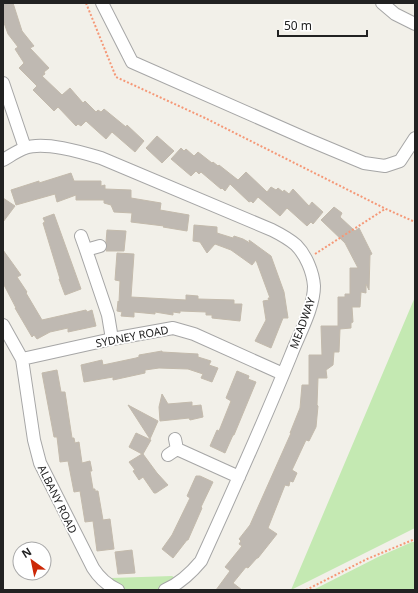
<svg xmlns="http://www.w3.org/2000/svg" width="418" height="593" font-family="'Noto Sans',sans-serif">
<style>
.grass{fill:#c4e9b2}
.building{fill:#bfb9b2;stroke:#c3baac}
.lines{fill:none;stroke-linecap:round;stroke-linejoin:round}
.minor-casing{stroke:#a6a6a6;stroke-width:14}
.path{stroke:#f59877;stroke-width:2;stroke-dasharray:2 2;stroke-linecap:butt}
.minor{stroke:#fff;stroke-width:12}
.labels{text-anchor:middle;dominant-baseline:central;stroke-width:3.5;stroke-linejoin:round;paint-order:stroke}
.street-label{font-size:11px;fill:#222;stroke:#fff}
</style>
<rect width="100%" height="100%" fill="#f2f0e9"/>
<!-- grass -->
<path class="grass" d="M415 297V528L291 590Z
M412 542H415V590H313L378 557Z
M172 576 181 581 165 590H118L110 586 111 578Z"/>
<!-- building -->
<path class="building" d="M3 3H13L22 31 34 46 30 48 49 68 44 72 45 74 42 76 62 95 70 88 83 103 85 101 96 112 98 110 101 112 104 109 126 127 127 125 144 141 135 152 112 132 106 139 86 121 81 126 78 124 76 126 58 107 54 111 33 90 37 86 19 68 24 63 15 49 18 47 8 34 3 20Z
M157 136 174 151 162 163 146 148Z
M181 148 184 151 186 149 194 156 198 152 212 163 213 162 218 166 219 165 238 180 246 172 267 192 271 187 276 190 278 188 283 192 284 190 289 194 293 189 309 206 312 202 323 212 313 224 311 222 307 226 287 208 280 216 258 197 253 203 251 201 249 202 230 184 225 191 222 188 221 189 201 172 199 174 196 171 191 176 171 159Z
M71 173 74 181H101V186L105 185V189L131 190V198L161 203 160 210 189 215 187 231 163 227 164 226 131 222 132 213 114 212 111 205 104 203V200H76V195L57 202 55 194 16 205 11 190 39 181V183Z
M3 198 15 206 3 222Z
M334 207 342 213 340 217 355 231 359 228 372 254 370 255 369 290 366 284V293L361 292 360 307H352L353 322 351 323V328L340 329 339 352H334L333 365 326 370 327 378H318L317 405 318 406 316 427 309 441 306 440 292 470 297 473 293 482 290 481 289 486 285 485 268 528 277 534 258 558H257L248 568 246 567 233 583 242 590H216L230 571 225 567 242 546 239 544 241 541 239 539 250 525 291 433H290L300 408 302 385H309V355H322L321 326H338V297H345V294H350V268H358L345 243 321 220Z
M54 214 81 289 65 295 59 279H60L43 223 45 222 43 218Z
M194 225 217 227V233L233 238 234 236 243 239 250 243 249 240 271 256 284 292 288 318H283L271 348 255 341 266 320 263 301 269 300 268 298H270L256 260 252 265 231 250 215 244 207 253 200 242 193 241Z
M107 230 126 231 124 251H106L107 247 106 242Z
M3 250 21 275 17 277 27 292 26 293 42 320 86 310 87 312 92 310 96 326 68 332V328L50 332 37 339 34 335 32 337 15 308H16L3 283Z
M117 253 134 254 131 297 186 300V295L198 296V299L234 300V304H242L240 321 212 318V315H206V312L180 311V313L173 312V315L155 312V314L134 312V317L121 316 122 312 117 311 118 301 119 302 120 281 115 280Z
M162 351V352L198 354V357L211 361 209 365 218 368 212 382 201 378 203 374 188 369 159 368 145 370V373L113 380V377L84 382 81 365 102 360 103 365 136 358 139 357V355Z
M57 370 61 392H65L72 438H74L75 443 79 442 82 463 90 461 92 471H90L93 489H95V491H98L103 520 110 519 114 549 97 551 93 521 85 522 80 491 74 492 68 461 60 462 57 437H54L42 373Z
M237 371 249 376 248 379 256 382 234 435H233L225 453 210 446 217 430 219 431 231 401 226 398Z
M162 394 168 404 192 402V406L201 405 203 417 190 420 189 418 160 421 159 407Z
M128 405 158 421 150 439Z
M136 433 151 440 143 454 157 473 168 485 156 493H154L143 477 139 480 133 471 135 470 129 462 142 454 129 447Z
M196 476H200L213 482 201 507 202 508 188 540H187L173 558 162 549 172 535 190 498 187 496Z
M132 550 135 573 118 574 115 552Z"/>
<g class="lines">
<defs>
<path id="minor" d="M102 3 132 62 309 140 364 163 385 166 400 161 415 138
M382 3 395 14 415 24
M3 83 25 148
M3 160C10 156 17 151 25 148 44 141 81 152 101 158L272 230C280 234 289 239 296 245 306 255 313 272 314 286 314 308 299 334 291 355 263 424 232 493 201 561 191 573 179 584 165 590
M81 236 86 250
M100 246 86 250 108 315 112 339
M3 325 22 359 34 440 40 463 93 568C100 579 107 585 118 590
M22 359 112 339 173 328 194 334 283 374
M177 449 239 477
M168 455 177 449 175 439"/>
</defs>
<!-- minor casing -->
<use href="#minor" class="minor-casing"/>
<!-- path -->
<path class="path" d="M86 3 116 77 205 118 386 209 415 222
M315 254 385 209
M306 590 367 559 415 539"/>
<!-- minor -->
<use href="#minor" class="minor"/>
</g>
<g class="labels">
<!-- street labels -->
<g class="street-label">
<text transform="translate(302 323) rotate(-70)">MEADWAY</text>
<text transform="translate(132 336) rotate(-11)">SYDNEY ROAD</text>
<text transform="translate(58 499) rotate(64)">ALBANY ROAD</text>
</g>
</g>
<!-- border -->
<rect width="418" height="593" fill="none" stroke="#222222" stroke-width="8"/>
<!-- north arrow -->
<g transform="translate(32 561) rotate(327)"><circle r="19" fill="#ffffff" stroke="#a7a7a7"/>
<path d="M0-3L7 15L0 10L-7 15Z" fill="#cc2807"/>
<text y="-6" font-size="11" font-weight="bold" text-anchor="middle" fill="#222222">N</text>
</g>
<!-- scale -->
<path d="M278 30v6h89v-6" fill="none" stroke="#222222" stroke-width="2"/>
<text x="284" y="30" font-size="12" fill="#222222" stroke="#ffffff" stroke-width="3" paint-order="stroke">50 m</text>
</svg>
